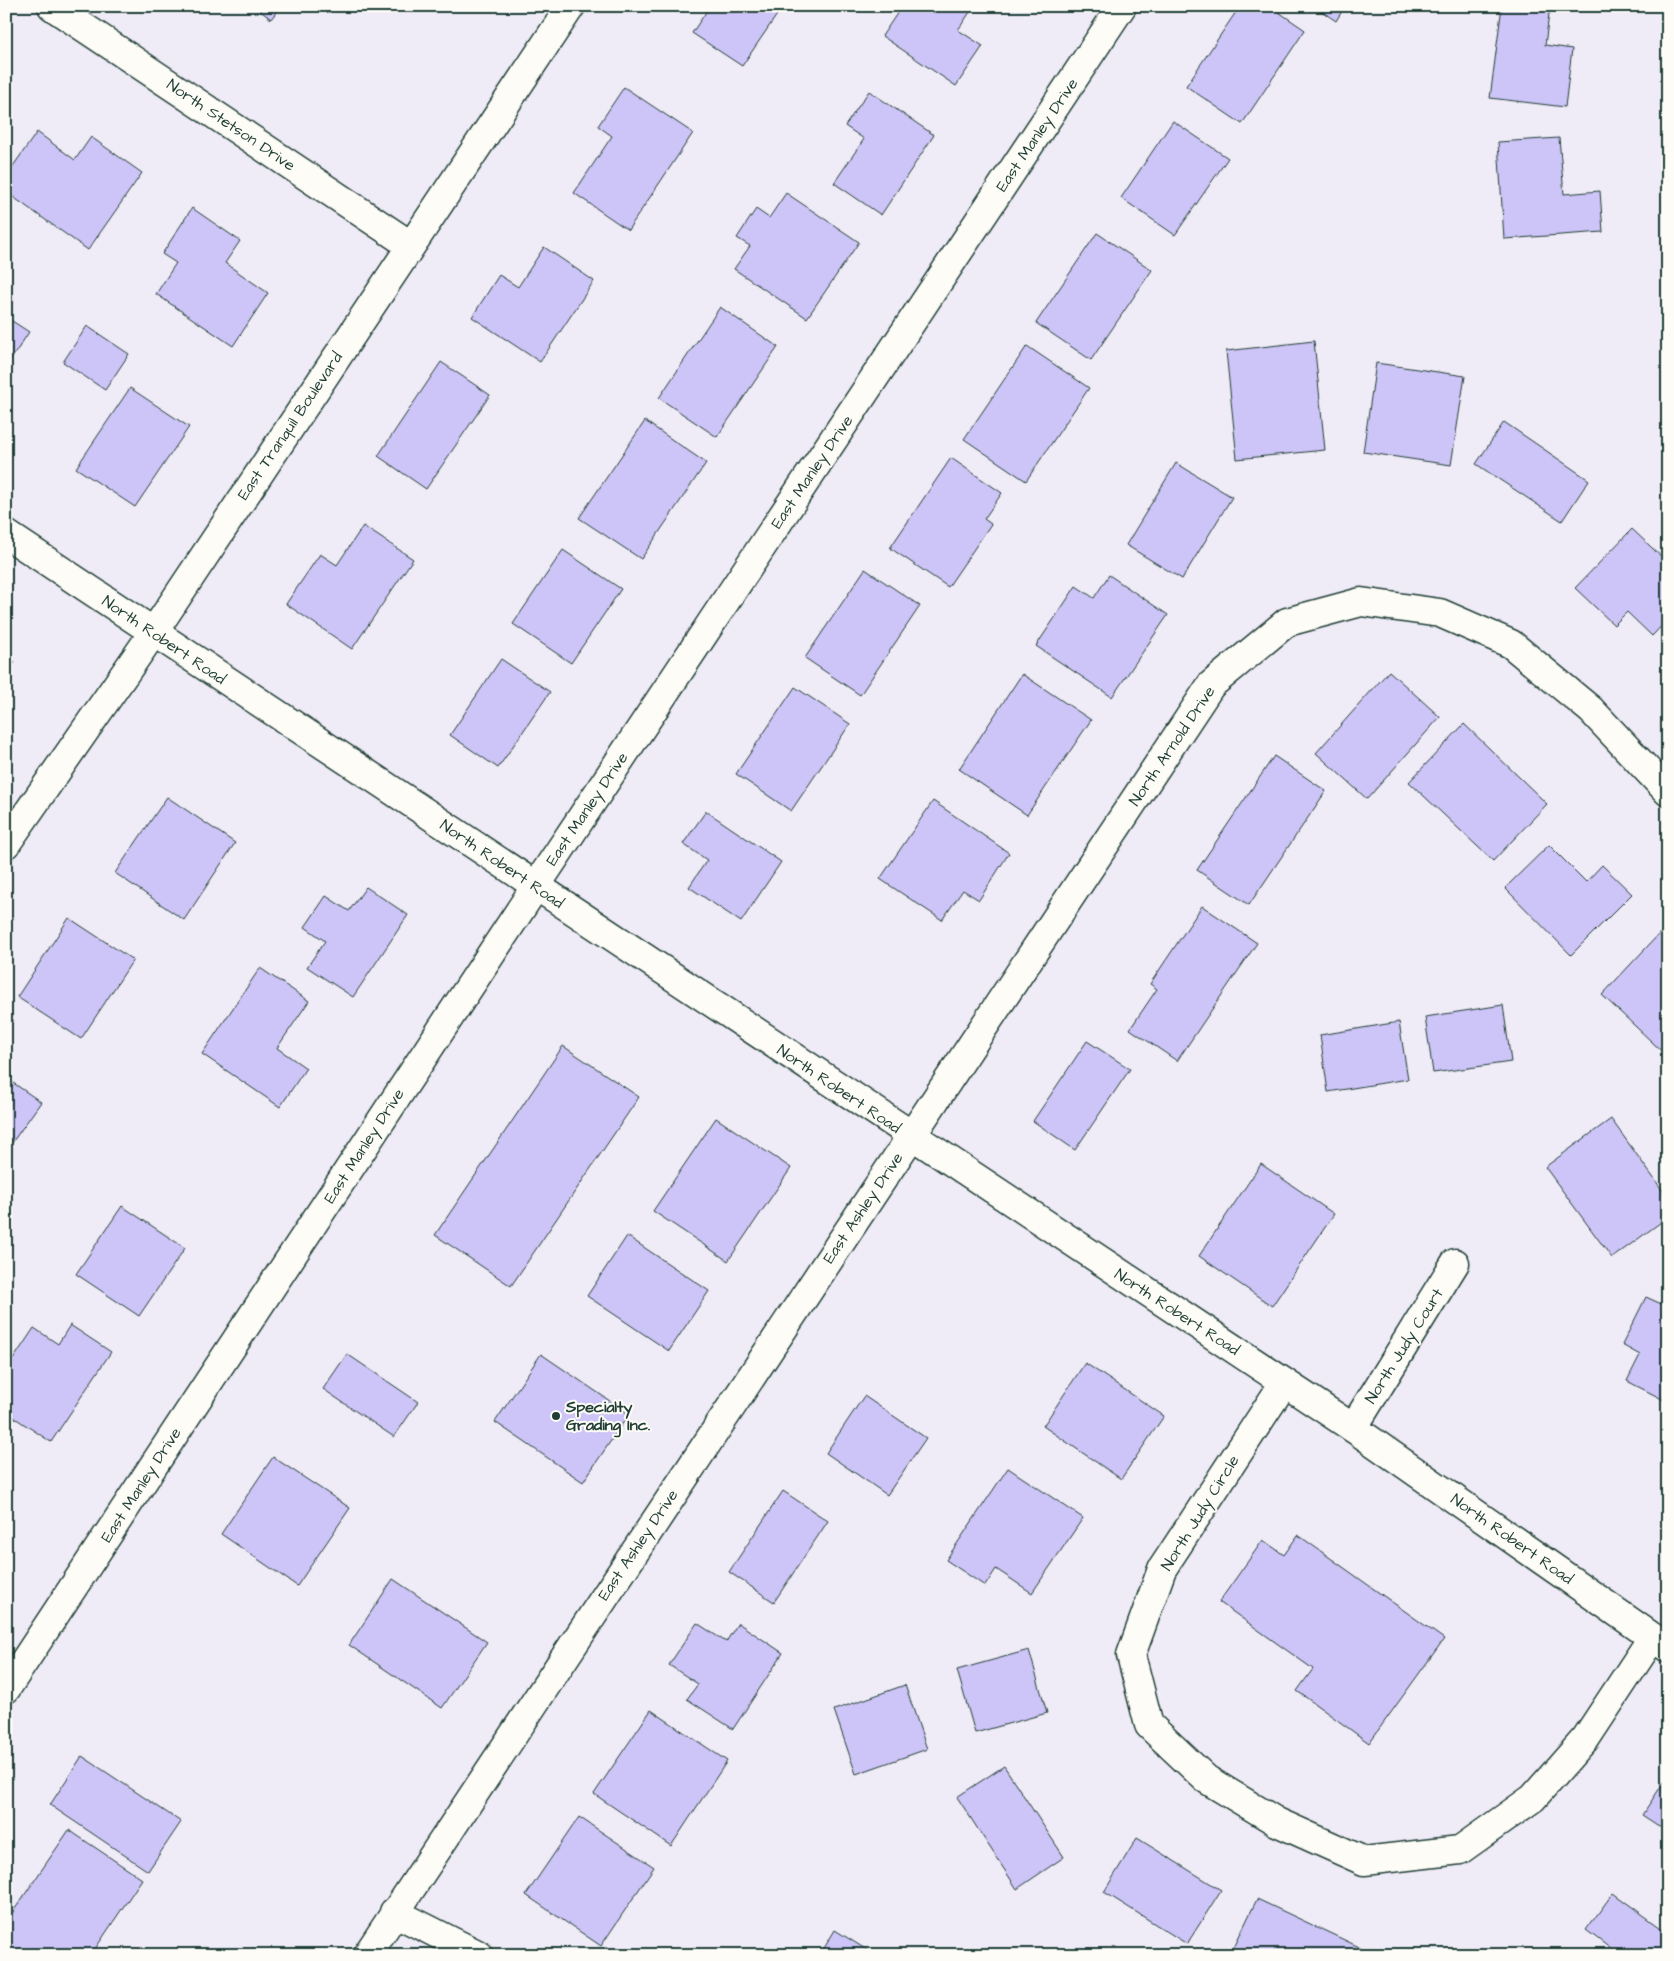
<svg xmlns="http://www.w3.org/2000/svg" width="1674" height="1961" font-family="'Architects Daughter',sans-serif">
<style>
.building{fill:#cdc4f7;stroke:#1f3d34}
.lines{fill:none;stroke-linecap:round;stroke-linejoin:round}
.minor-casing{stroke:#1f3d34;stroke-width:31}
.secondary-casing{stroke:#1f3d34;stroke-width:31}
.minor{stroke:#fdfcf7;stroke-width:28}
.secondary{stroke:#fdfcf7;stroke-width:28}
.poi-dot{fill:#1f3d34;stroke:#fdfcf7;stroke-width:2}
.labels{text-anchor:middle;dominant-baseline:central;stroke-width:4;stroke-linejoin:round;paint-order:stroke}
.street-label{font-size:16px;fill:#1f3d34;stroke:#fdfcf7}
.poi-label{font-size:16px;font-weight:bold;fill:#1f3d34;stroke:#fdfcf7;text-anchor:start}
</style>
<rect width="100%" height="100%" fill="#efebf7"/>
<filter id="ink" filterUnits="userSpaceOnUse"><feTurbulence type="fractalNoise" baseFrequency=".02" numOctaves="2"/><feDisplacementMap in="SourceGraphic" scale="10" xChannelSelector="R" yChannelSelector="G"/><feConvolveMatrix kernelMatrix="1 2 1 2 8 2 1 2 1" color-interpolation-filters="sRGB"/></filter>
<g filter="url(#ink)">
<!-- building -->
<path class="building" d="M254 6H281L271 19Z
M710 6H783L742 66 692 33Z
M902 6H974L958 30 983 46 956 86 882 36Z
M1240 6H1270L1305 30 1242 124 1186 86Z
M1314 6H1345L1336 21Z
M1502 6H1550L1545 45 1572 49 1565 107 1490 98Z
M624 87 693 133 628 230 574 193 612 136 598 126Z
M869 91 934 135 881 215 834 183 864 139 845 126Z
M1173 121 1228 158 1175 235 1121 198Z
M37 132 75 160 91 137 142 173 88 250 6 192V176Z
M1559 138 1564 194 1600 191 1603 232 1504 239 1498 142Z
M786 193 859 242 807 318 734 269 750 246 737 238 756 209 769 218Z
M192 208 240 241 225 263 268 293 233 346 156 294 176 263 162 254Z
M1097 233 1152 270 1091 360 1036 323Z
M544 247 594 281 540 362 472 317 499 275 518 287Z
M720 307 778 347 717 437 659 398Z
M6 317 29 332 6 367Z
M87 326 129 354 105 390 63 362Z
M1314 341 1325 450 1237 459 1226 351Z
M1027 346 1089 388 1026 481 964 439Z
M441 362 490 395 426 489 378 456Z
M1376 363 1465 376 1451 465 1363 452Z
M130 388 189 427 135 507 76 468Z
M645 421 706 463 641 559 579 518Z
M1504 422 1589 480 1562 521 1476 464Z
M951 458 1002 493 984 519 991 524 948 587 890 548Z
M1176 463 1232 497 1182 579 1126 545Z
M363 526 413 559 352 649 286 604 320 554 337 565Z
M1632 529 1668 563V619L1652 636 1627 612 1614 625 1575 588Z
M563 550 621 589 571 663 513 624Z
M865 569 920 606 860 695 805 658Z
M1109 575 1168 615 1112 697 1036 646 1076 586 1094 598Z
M6 656 15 662 6 674Z
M501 659 550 692 498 768 450 735Z
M1389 671 1440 717 1367 799 1316 753Z
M1022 674 1091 720 1027 815 959 769Z
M795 687 850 724 791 811 736 774Z
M1464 724 1547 804 1493 861 1409 782Z
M1274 756 1326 791 1249 905 1197 870Z
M167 797 235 843 184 920 115 873Z
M933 801 1009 853 979 900 963 890 942 920 880 879Z
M706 811 781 862 741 922 689 887 707 860 683 844Z
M1549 845 1586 882 1602 865 1632 894 1571 955 1505 888Z
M366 887 408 915 353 997 307 967 325 941 305 927 326 896 349 911Z
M1202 906 1257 943 1177 1061 1130 1029 1157 989 1150 984Z
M69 918 133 960 81 1039 17 997Z
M1660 933 1668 940V1057L1602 995Z
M260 968 309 1001 277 1048 306 1068 280 1107 202 1054Z
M1503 1005 1511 1062 1433 1073 1425 1017Z
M1399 1022 1408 1079 1328 1092 1320 1035Z
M1087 1041 1130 1069 1075 1150 1033 1121Z
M563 1046 639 1097 511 1286 435 1235Z
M6 1078 41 1102 6 1151Z
M716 1118 791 1168 728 1261 653 1211Z
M1611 1119 1668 1198V1217L1612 1258 1545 1167Z
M1261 1164 1334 1214 1272 1306 1199 1256Z
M122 1206 185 1248 139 1316 76 1274Z
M627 1236 709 1291 669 1351 587 1296Z
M1646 1297 1668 1307V1402L1627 1381 1640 1355 1622 1345Z
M70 1325 111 1352 51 1442 6 1412V1370L34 1328 58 1344Z
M347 1354 418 1402 394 1437 323 1389Z
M541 1354 629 1414 583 1482 495 1422Z
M1085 1363 1164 1416 1121 1479 1043 1426Z
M864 1396 926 1438 887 1495 826 1453Z
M273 1457 350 1508 297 1586 221 1534Z
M1008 1468 1083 1518 1032 1593 996 1569 985 1586 946 1560Z
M783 1491 828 1521 774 1602 729 1572Z
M1298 1535 1444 1639 1369 1743 1297 1691 1313 1669 1219 1602 1263 1540 1284 1555Z
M393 1579 487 1642 442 1708 349 1645Z
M697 1623 726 1642 738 1623 783 1653 733 1729 687 1699 698 1684 669 1665Z
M1029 1650 1047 1713 975 1733 957 1670Z
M905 1685 927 1749 856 1774 834 1710Z
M651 1710 727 1761 671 1846 594 1794Z
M82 1756 181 1822 148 1871 50 1805Z
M1004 1766 1064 1857 1017 1889 957 1797Z
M1668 1776V1832L1642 1815Z
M579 1817 654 1867 601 1946 526 1895Z
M69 1830 142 1879 91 1955H6V1922Z
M1137 1838 1221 1890 1187 1944 1104 1892Z
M1613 1893 1668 1933V1941L1658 1955H1619L1586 1930Z
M1257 1899 1370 1952 1368 1955H1230Z
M835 1930 875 1955H820Z
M1412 1952 1466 1955H1412Z"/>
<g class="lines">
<defs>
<path id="minor" d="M52 6 410 245
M6 844 153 633 571 6
M1284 1383 1162 1569 1131 1655 1149 1725 1206 1779 1277 1822 1364 1861 1460 1850 1533 1798 1586 1738 1652 1638
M1353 1428 1455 1263
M6 1689 536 886 1122 6
M394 1912 479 1955
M367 1955 1211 685 1287 622 1361 602 1440 613 1511 644 1591 710 1668 792"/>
<path id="secondary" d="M6 534 1353 1428 1668 1648"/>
</defs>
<!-- minor casing -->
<use href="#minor" class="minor-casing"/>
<!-- secondary casing -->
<use href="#secondary" class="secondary-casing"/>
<!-- minor -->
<use href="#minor" class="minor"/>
<!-- secondary -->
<use href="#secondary" class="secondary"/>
</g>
</g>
<!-- markers -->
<circle class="poi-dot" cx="556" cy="1416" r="5"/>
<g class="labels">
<!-- street labels -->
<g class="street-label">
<text transform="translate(231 125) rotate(34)">North Stetson Drive</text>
<text transform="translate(1037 135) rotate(-56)">East Manley Drive</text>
<text transform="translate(290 426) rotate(-56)">East Tranquil Boulevard</text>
<text transform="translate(812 472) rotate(-56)">East Manley Drive</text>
<text transform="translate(164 640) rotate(34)">North Robert Road</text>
<text transform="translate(1172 746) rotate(-56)">North Arnold Drive</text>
<text transform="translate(587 809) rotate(-56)">East Manley Drive</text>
<text transform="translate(502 864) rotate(34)">North Robert Road</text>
<text transform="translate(839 1089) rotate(34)">North Robert Road</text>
<text transform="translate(364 1146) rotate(-57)">East Manley Drive</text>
<text transform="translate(863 1208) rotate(-56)">East Ashley Drive</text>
<text transform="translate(1177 1312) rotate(33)">North Robert Road</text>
<text transform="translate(1404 1346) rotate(-58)">North Judy Court</text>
<text transform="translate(141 1485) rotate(-57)">East Manley Drive</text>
<text transform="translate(1200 1513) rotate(-58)">North Judy Circle</text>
<text transform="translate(1512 1539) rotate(35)">North Robert Road</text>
<text transform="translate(638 1545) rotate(-56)">East Ashley Drive</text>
</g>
<!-- poi labels -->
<g class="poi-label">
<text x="566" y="1407">Specialty<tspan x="566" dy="18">Grading Inc.</tspan></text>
</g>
</g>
<!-- margin -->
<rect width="1674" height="1961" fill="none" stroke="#fdfcf7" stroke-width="25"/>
<rect x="12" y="12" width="1649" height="1936" fill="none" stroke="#1f3d34" stroke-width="2" filter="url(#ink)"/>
</svg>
